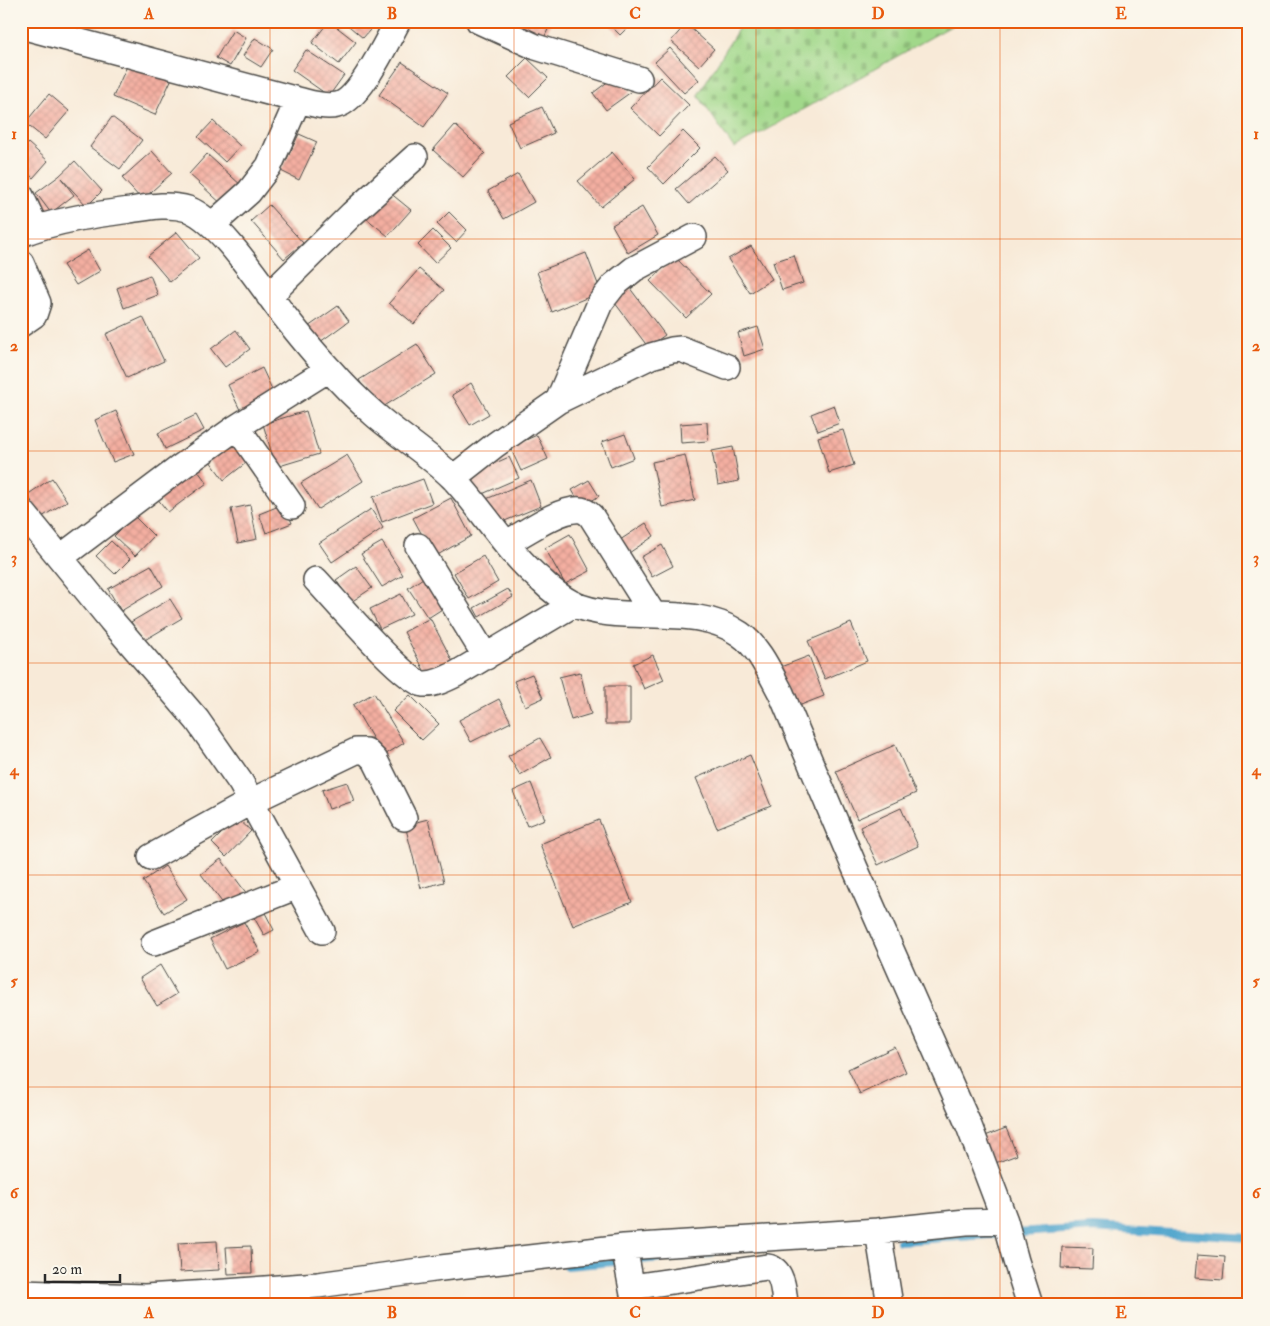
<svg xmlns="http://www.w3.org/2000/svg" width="1270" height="1326" font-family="'IM FELL Double Pica',serif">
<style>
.cemetery{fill:url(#cemetery-stones);stroke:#66825a}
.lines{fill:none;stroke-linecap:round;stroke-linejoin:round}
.stream{stroke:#51a6cd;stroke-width:8}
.building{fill:url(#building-cross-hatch)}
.minor-casing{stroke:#4a4845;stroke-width:28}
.minor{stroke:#fff;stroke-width:25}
.grid{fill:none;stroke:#e8590c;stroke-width:1;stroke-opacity:0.55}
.neatline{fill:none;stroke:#e8590c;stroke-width:2}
.grid-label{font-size:16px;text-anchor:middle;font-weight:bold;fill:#e8590c}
</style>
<defs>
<pattern id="cemetery-stones" width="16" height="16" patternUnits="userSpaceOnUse" patternTransform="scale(1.25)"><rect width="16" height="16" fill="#a1d88a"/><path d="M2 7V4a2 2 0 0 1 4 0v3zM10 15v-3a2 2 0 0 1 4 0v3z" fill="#8bba77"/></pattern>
<pattern id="building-cross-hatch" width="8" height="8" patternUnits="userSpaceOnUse" patternTransform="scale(1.25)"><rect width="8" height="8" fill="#f4afa1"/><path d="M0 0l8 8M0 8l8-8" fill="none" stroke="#d1978b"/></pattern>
</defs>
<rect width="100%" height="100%" fill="#fbf7ec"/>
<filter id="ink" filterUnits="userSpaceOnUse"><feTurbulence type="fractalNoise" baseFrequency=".02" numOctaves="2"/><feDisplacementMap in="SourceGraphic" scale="10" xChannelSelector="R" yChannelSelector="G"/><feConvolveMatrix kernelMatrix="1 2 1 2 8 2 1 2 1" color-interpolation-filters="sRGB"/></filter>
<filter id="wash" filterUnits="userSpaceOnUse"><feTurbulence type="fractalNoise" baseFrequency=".0096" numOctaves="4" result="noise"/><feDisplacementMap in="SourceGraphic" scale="20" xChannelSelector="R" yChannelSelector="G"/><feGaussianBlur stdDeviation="1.12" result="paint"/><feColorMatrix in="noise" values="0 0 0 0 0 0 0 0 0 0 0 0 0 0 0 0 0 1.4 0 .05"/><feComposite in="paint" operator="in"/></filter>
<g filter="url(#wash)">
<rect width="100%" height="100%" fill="#f8ead8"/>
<!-- cemetery -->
<path class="cemetery" d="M743 21H960L734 148 698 95Z"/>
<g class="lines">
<!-- stream -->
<path class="stream" d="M900 1241 1093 1228 1249 1238
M566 1266 711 1254"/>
</g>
<g id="blocks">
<!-- building -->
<path class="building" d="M55 21H77L75 27Z
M329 21 356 42 339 64 312 43Z
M343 21H374L376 23 363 38Z
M504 21H552L543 40Z
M606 21H634L620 35Z
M686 24 714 49 699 66 671 41Z
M233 30 246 38 230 66 216 58Z
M255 38 273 49 261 67 243 56Z
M670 48 699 80 684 93 655 62Z
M306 50 344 75 329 96 292 70Z
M131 57 173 76 155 115 113 97Z
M527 58 548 78 529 97 508 77Z
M402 62 448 93 424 127 379 95Z
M618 74 631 92 606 110 593 93Z
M660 77 689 105 659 136 630 108Z
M49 94 69 111 45 139 25 123Z
M542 107 554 133 520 148 508 122Z
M112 117 142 140 120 169 90 147Z
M213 121 240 146 225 162 198 137Z
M455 125 485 153 463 177 433 150Z
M683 131 700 148 664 184 648 167Z
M299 134 317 142 299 180 281 171Z
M28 143 48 161 33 178 21 167V151Z
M152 151 172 173 142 200 122 178Z
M612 152 635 179 601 207 578 181Z
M207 154 243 187 224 206 189 174Z
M715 156 728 170 689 204 676 189Z
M75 161 102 191 87 206 61 178 74 195 51 213 36 193 59 176Z
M518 174 534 202 504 219 488 191Z
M389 192 411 210 388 236 366 218Z
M269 205 303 243 284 259 251 221Z
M642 207 658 235 628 253 612 225Z
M449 212 467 230 456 242 437 224Z
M433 230 451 248 435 263 418 245Z
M177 232 199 258 170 282 148 256Z
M751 246 772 279 750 293 728 259Z
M88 250 100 271 76 285 63 265Z
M586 253 601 292 552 312 537 272Z
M794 255 803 283 782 290 773 262Z
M675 257 711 294 686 318 650 281Z
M419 269 444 290 414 324 389 303Z
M150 275 158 295 124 308 117 288Z
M629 287 665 335 648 347 612 299Z
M338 306 349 321 320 342 308 327Z
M143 317 164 361 127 378 106 334Z
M758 327 765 349 744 356 738 333Z
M236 330 250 349 225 367 211 349Z
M417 344 436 374 378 410 359 380Z
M262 368 277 400 243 416 228 385Z
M471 383 489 414 470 425 452 395Z
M834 405 840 423 818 431 811 414Z
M116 411 134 454 113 462 95 420Z
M306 411 319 454 276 467 263 424Z
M196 415 204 430 165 449 158 433Z
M707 422 708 441 681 443 680 424Z
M843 430 854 465 829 473 818 437Z
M625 434 634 458 611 467 602 442Z
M537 435 548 459 521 471 510 447Z
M234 437 251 459 224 480 207 457Z
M733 447 739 481 718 485 712 451Z
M347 455 363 481 318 509 301 483Z
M685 455 695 500 662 507 652 462Z
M509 457 519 478 473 498 464 477Z
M192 463 207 483 168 512 153 493Z
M52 478 67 501 42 517 27 495Z
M423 479 432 503 382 522 373 497Z
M531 480 541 506 495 525 484 500Z
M589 480 599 496 582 507 572 490Z
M451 498 471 536 434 557 413 518Z
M284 504 292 523 266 533 259 514Z
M250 505 257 539 238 543 231 509Z
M371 509 383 528 332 562 319 543Z
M134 516 154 536 135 556 114 536Z
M646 523 654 536 626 555 617 542Z
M570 534 590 571 565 584 545 548Z
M111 541 130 559 115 574 96 556Z
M382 542 403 575 382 587 361 554Z
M662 545 673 566 652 577 641 557Z
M483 556 498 582 469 599 454 573Z
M151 565 163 586 121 611 108 589Z
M356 566 372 588 351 602 336 580Z
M429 574 450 604 428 618 408 588Z
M508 589 513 597 479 617 474 608Z
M401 594 412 614 380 629 370 609Z
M170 599 182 618 143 641 131 622Z
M430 618 453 662 427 676 404 632Z
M851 623 867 661 825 679 808 641Z
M653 655 664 680 644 689 633 664Z
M809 656 824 696 793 708 778 668Z
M580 672 591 714 571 720 559 677Z
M532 674 543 698 525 706 514 681Z
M605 686H630V724H605Z
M374 693 404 743 383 756 353 705Z
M410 695 439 724 422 740 393 711Z
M499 699 511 722 471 742 459 720Z
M540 738 551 757 520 775 508 756Z
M895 745 916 793 857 819 836 771Z
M750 755 771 806 717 828 696 778Z
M347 782 354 801 329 809 322 790Z
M531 783 545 819 527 826 513 791Z
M901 808 918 846 878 865 860 827Z
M237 818 251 831 226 857 212 843Z
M428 819 444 882 421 888 405 825Z
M599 820 632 902 573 926 540 844Z
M221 859 247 894 227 909 201 874Z
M165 866 187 899 164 913 143 881Z
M263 909 274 930 264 935 252 914Z
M244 922 260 952 225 969 210 939Z
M160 965 177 994 157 1006 140 978Z
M895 1047 906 1072 860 1094 848 1069Z
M1006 1128 1017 1155 990 1165 980 1138Z
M217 1241 219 1270 180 1272 178 1243Z
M21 1246H24L26 1267H21Z
M251 1246 252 1273 228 1274 226 1247Z
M1062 1247 1093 1248 1092 1269 1061 1268Z
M1197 1255 1225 1257 1223 1280 1195 1278Z"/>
</g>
</g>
<g filter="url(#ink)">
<use href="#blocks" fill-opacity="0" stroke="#4a4845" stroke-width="1"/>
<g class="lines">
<defs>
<path id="minor" d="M479 21 536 47 639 79
M21 26 298 100C310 103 324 108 337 105 359 101 387 41 398 21
M21 196 36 228
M212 225 249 192 269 166 298 100
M21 234C56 220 93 215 130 210 149 207 169 203 188 209 220 221 261 285 282 313 297 332 312 351 329 369 343 385 358 400 374 414 399 436 429 454 453 478 484 511 507 552 542 581 551 590 562 598 573 604 621 626 693 601 740 634 759 647 770 673 781 693L855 868 969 1126 1005 1221
M21 263 38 303 34 315 21 324
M269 296 352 214 415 157
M558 401 600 303 614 285 634 269 694 237
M237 427 292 506
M453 478 495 445 558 401 651 356 672 350 681 349 727 367
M21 510 111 620 197 720 241 783 322 931
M507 543C525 533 561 507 581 510 586 511 588 513 591 516L653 614
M418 546 486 657
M61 557 178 469 237 427 329 369
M316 580C333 598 404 681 423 684 434 685 446 679 456 674L574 604
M151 857 252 801 356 751H366L375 760 404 818
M154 943 298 886
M878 1231 890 1305
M624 1247 635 1305
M632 1287 767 1267C783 1269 784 1292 785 1305
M21 1293 145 1297 226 1292 318 1285 441 1268 624 1247 878 1231 966 1222 1005 1221 1016 1261 1030 1305"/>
</defs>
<!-- minor casing -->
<use href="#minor" class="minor-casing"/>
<!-- minor -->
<use href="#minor" class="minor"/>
</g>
</g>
<!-- grid -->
<path class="grid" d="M270 21V1305M514 21V1305M756 21V1305M1000 21V1305M21 239H1249M21 451H1249M21 663H1249M21 875H1249M21 1087H1249"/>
<!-- margin -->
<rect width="1270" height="1326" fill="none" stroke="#fbf7ec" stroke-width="55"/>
<!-- scale -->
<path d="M45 1274v8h75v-8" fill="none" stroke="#2b2b2b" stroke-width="2.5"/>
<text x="52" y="1274" font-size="15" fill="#2b2b2b" stroke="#fbf7ec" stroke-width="4" paint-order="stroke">20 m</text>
<rect x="28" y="28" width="1214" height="1270" class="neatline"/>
<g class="grid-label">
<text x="149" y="19">A</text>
<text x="392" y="19">B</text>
<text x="635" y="19">C</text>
<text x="878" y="19">D</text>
<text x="1121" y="19">E</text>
<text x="14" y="139">1</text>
<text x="1256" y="139">1</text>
<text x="14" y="351">2</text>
<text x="1256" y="351">2</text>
<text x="14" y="563">3</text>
<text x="1256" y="563">3</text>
<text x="14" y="775">4</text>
<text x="1256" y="775">4</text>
<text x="14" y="986">5</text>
<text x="1256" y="986">5</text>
<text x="14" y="1198">6</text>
<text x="1256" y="1198">6</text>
<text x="149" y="1318">A</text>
<text x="392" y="1318">B</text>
<text x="635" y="1318">C</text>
<text x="878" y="1318">D</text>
<text x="1121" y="1318">E</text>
</g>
</svg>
